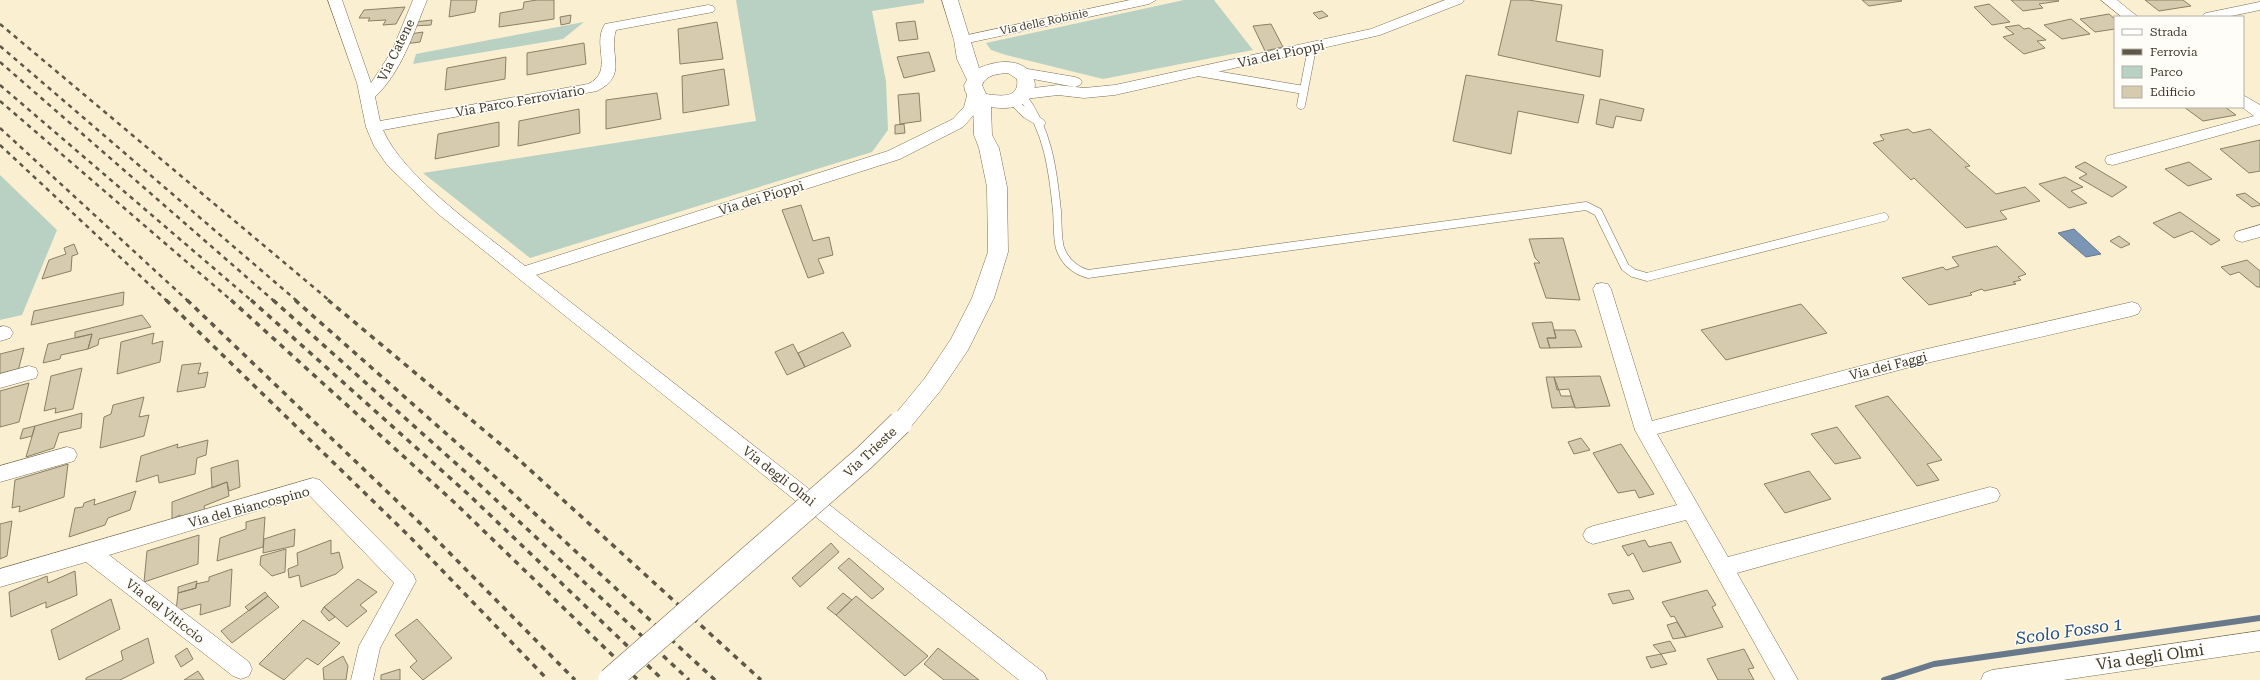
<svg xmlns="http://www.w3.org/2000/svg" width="2260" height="680" font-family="'Roboto Serif',serif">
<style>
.green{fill:#b9d1c3}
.water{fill:#7b95b4;stroke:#69798c}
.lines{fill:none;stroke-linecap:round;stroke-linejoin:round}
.stream{stroke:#69798c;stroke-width:6}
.building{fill:#d6cbae;stroke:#8a8065}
.lane-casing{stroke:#796f54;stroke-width:9}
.street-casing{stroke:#796f54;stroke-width:1}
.secondary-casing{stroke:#796f54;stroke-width:1}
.lane{stroke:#fff;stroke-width:8}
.street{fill:#fff;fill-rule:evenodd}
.secondary{fill:#fff;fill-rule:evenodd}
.rail-far1{stroke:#5e5849;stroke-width:2.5;stroke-dasharray:4.5 4.5;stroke-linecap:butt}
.rail{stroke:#5e5849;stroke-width:3.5;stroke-dasharray:5.5 5.5;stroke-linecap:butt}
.secondary-bridge-casing{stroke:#796f54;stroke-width:25;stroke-linecap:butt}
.secondary-bridge{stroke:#fff;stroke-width:24}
.labels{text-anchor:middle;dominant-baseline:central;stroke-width:3;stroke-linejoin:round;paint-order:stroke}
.far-street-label{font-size:11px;fill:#3e392d;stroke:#fffdf7}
.street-label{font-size:13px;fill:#3e392d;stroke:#fffdf7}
.near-street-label{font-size:16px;fill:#3e392d;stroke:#fffdf7}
.near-water-label{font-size:17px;font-style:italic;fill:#284f7a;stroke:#fffdf7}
</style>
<rect width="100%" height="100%" fill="#faefd1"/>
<!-- green -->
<path class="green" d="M736 0H924V3L872 11 886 81 888 130 872 152 530 258 423 173 756 121Z
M1184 0H1214L1253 50 1103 79 1006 55 991 50 986 43Z
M584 22 563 39 413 64 416 54Z
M0 175 57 230 22 315 0 320Z"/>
<!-- water -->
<path class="water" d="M2074 229 2101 254 2086 257 2058 233Z"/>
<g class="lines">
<!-- stream -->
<path class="stream" d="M1884 680 1934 664 2260 618"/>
</g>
<!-- building -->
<path class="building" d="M451 0H477L475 12 449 17Z
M537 0H554V19L499 27 500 13 523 9 524 2Z
M1511 0H1528L1562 5 1556 41 1603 50 1600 77 1498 55Z
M1862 0H1901L1902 1 1869 6Z
M2011 0H2057L2059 1 2039 4 2043 8 2023 11Z
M2145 0H2183L2191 6 2159 11Z
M1989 4 2010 22 1992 25 1974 7Z
M405 7 396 24 383 25 386 20 368 21 370 18H359L364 10Z
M1322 11 1328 16 1319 19 1313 13Z
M2109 14 2115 19V29L2095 32 2080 19Z
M571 15 570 23 561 25 560 17Z
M2071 19 2090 34 2062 39 2044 25Z
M432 20 431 25 413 26 415 22Z
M915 21 918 39 899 41 896 23Z
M717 22 723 59 680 64 678 29Z
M1271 24 1283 47 1265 51 1253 26Z
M2019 25 2024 29 2029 28 2046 40 2037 41 2045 48 2024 54 2003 37 2014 34 2005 27Z
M423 32 420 42 404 44 410 34Z
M584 43 586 64 527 75V53Z
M929 52 935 71 904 78 897 57Z
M506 57 505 79 445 90 447 68Z
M724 69 729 105 683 113 682 76Z
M1466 75 1584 95 1578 123 1518 111 1511 154 1453 141Z
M657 93 661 119 606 129V100Z
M919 93 921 121 900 124 898 95Z
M1600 99 1644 109 1641 121 1616 116 1613 128 1596 124Z
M2184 107H2225L2236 115 2203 121Z
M579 109 580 133 518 146 519 121Z
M499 122V146L435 159 438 134Z
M904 124 905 133 895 134V125Z
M1908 129 1913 133 1930 129 1970 166 1965 167 1996 194 2025 187 2040 201 2000 211 2007 219 1966 228 1914 178 1911 180 1873 143 1884 140 1880 135Z
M2260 140V171L2249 173 2220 149Z
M2085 162 2127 187 2112 197 2079 178 2087 174 2075 167Z
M2189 162 2212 179 2188 186 2165 169Z
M2065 177 2083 187 2071 191 2087 203 2069 208 2039 184Z
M2245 193 2260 204V205L2252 207 2236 195Z
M801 205 813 241 829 237 833 255 818 259 824 273 808 278 782 210Z
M2180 212 2220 240 2211 245 2192 231 2174 238 2153 223Z
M2119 236 2130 244 2121 248 2110 241Z
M1563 238 1580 300 1546 298 1534 263H1540L1535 258 1529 239Z
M74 244 78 254 72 256 71 271 42 279 49 260 66 254 64 248Z
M1997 246 2026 274 2018 277 2021 280 2013 282 2016 284 1984 291 1982 289 1970 293 1972 295 1929 305 1902 278 1943 267 1946 270 1959 266 1952 257Z
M2247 260 2260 271V287H2257L2239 272 2230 275 2221 267Z
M124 292 123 305 31 325 34 311Z
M1801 304 1827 333 1726 360 1701 330Z
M142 315 151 327 99 339 98 345 88 349 92 334 75 338V332Z
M1552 322 1556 338H1547L1550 348H1540L1532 323Z
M1554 330H1575L1582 347 1550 348 1547 338H1556Z
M843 332 851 346 805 367 798 353Z
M154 333 152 344 163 341 160 362 117 374 121 342Z
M92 334 88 349 61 355 60 359 43 363 48 344Z
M793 344 805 367 787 375 775 352Z
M24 348 18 371 0 376V354Z
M201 363 198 374 208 372 205 387 177 392 182 365Z
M82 368 73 409 55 413 56 408 44 411 51 376Z
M1600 376 1610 406 1575 408 1569 389 1557 390 1554 377Z
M1546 377H1554L1561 396H1571L1575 407 1552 408Z
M29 383 19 422 0 427V391Z
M1888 396 1942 460 1927 464 1939 480 1917 486 1855 406Z
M144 397 139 417 149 415 144 436 100 448 104 417 111 414 113 405Z
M82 413 81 428 59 433 54 448 26 457 35 426Z
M35 426 32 436 20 439 23 429Z
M1837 427 1861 458 1835 464 1811 434Z
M1581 438 1590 450 1574 454 1568 442Z
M208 440 206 455 197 458 195 474 159 483 158 475 136 482 141 456 178 444 177 448Z
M1621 444 1654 494 1639 498 1635 490 1618 493 1593 453Z
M238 460 240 487 229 491 227 482 212 488 211 468Z
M68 464 64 497 19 512 20 506 12 508 15 480Z
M1809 471 1831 499 1785 513 1764 484Z
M227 482 229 496 204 506 205 510 181 520 180 515 172 519V502Z
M136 491 130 510 108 518 105 525 69 537 75 508 83 507 84 503 95 499 94 505Z
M265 517 263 547 217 561 220 538 246 529V522Z
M12 521 7 556 0 559V524Z
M295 529 294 546 263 553 264 539Z
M199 535 198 564 144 582 147 551Z
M331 540V554L339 552 343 568 336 574 301 587 299 575 289 578 288 569 298 565 297 553Z
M1645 540 1649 547 1671 542 1681 562 1643 572 1633 553 1628 556 1622 546Z
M831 543 839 552 800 587 792 578Z
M286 549 285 572 272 576 260 565 261 556Z
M849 558 884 589 872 599 838 568Z
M232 569 230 606 200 615 201 604 176 611 178 593 196 588V584L209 581V577Z
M75 571 77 595 46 608V602L11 617 9 592 47 576 48 583Z
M358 579 377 592 360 605 367 611 347 627 324 607Z
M197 581 196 588 178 593V587Z
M1629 590 1634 599 1613 604 1608 594Z
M1707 590 1716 605 1712 607 1723 627 1686 637 1674 616 1671 617 1662 602Z
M265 592 268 596 249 611 245 607Z
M843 593 852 600 836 615 827 608Z
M268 596 279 607 232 643 221 631Z
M856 596 928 656 905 676 836 615Z
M111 599 120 629 59 660 51 630Z
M324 607 335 617 329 621 321 612Z
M417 619 452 658 423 680 410 667 417 661 395 635Z
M303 620 340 643 318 665 307 658 284 680 259 664Z
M1677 622 1686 637 1673 639 1667 625Z
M148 638 154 663 120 680H86V678L123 660 121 651Z
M1670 641 1676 651 1661 654 1653 645Z
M187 648 193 659 181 667 175 656Z
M938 648 979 680H944L924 664Z
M1744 649 1754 668 1748 669 1754 680H1718L1707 659Z
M1661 654 1667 664 1651 668 1646 657Z
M343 656 348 666 346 680H324L323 668Z
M400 669V680H381V675Z
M198 671 204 680H184Z"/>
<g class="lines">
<defs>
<path id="lane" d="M2207 17 2260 6
M1198 72 1304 90
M1022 96C1048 129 1053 171 1057 211 1058 223 1057 237 1060 248 1065 262 1074 270 1088 274L1586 206 1598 212 1625 267 1633 273 1647 277 1884 217
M1013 101 1026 114 1041 123
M1301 105 1312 48"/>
<path id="street" d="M328 0H342L371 83 392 51 413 0H427C413 34 402 71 375 97L380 121 588 84C615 71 591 45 605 24L708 5 713 6 715 9 713 12 616 30C608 55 629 75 597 91L383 130C403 177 484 233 525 266L888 151 953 119 964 107 969 88H979L982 99 979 109 963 127 900 159 536 275 1044 673 1047 680H1019L437 213 388 166 374 146 366 127 357 83Z
M1130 0H1156L1149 4 963 44 956 40 963 36Z
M1445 0H1464L1462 3 1380 35 1115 95 1084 98 1058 95 1025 99 1020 97 1018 94 1020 91 1025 89 1058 85 1084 88 1115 85 1371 29Z
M2101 0H2117L2138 17H2122Z
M1022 68 1075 77 1080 79 1082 82 1080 85 1075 87 1017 76 1015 73 1017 70Z
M2243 95 2260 105V124L2113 165 2107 164 2105 160 2107 156 2254 116 2242 107Z
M2260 225V237L2242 242 2236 240 2234 236 2236 232Z
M1602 283 1608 284 1611 289 1652 421 1918 351 2132 302 2138 304 2141 309 2138 314 2132 316 1918 365 1657 434 1728 557 1990 487 1997 489 2000 495 1997 501 1990 503 1737 573 1798 680H1775L1686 520 1593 544 1586 541 1583 535 1586 529 1593 526 1677 505 1635 430 1593 289 1596 284Z
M4 326 10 328 13 333 10 338 0 341V327Z
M29 366 36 368 38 373 36 378 0 388V374Z
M67 447 74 449 77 455 74 461 0 482V466Z
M313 478 320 480 413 574 416 581 380 648 373 680H351L359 646 394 583 309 495 109 555 249 662 252 669 249 676 241 679 233 676 86 562 0 587V569Z
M2260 631V651L2063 680H1981L1984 673 1992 670Z"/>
<path id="secondary" d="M942 0H958L979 68C1045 40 1057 118 991 107L992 135 999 148 1007 187 1008 252 994 298 968 350 941 390 908 430 900 432 892 430 888 423 925 378 951 339 972 298 988 252 987 187 979 148 974 135 973 105 965 91 964 85 967 80 957 59 954 40ZM1008 73 1017 79C1020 99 1000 96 986 94L982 85C987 74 998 74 1008 73Z"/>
</defs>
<!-- lane casing -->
<use href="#lane" class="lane-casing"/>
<!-- street casing -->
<use href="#street" class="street-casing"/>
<!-- secondary casing -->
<use href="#secondary" class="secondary-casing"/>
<!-- lane -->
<use href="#lane" class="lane"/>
<!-- street -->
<use href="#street" class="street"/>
<!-- secondary -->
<use href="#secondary" class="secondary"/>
<!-- rail-far1 -->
<path class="rail-far1" d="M0 24 330 301
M0 46 297 301
M0 62 274 301
M0 85 252 301
M0 101 232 301
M0 128 188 301
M0 145 167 301"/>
<!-- rail -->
<path class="rail" d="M166 300 409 536 548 680
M187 300 423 526 575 680
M231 300 455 503 638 680
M251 300 468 494 663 680
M273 300 480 485 689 680
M295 300 493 475 715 680
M328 300 517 458 761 680"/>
<defs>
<path id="secondary-bridge" d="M610 680 864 458 900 423"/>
</defs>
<!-- secondary-bridge casing -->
<use href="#secondary-bridge" class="secondary-bridge-casing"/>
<!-- secondary-bridge -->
<use href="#secondary-bridge" class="secondary-bridge"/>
</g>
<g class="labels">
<!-- far-street labels -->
<g class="far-street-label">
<text transform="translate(1044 22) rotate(-12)">Via delle Robinie</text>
</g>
<!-- street labels -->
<g class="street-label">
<text transform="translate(396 50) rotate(-64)">Via Catene</text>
<text transform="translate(1281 54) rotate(-12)">Via dei Pioppi</text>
<text transform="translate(520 101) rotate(-10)">Via Parco Ferroviario</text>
<text transform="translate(761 198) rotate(-17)">Via dei Pioppi</text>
<text transform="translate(1888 366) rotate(-14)">Via dei Faggi</text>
<text transform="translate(870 452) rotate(-43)">Via Trieste</text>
<text transform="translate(779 476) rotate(38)">Via degli Olmi</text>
<text transform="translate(249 507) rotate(-15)">Via del Biancospino</text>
<text transform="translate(165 611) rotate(38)">Via del Viticcio</text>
</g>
<!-- near-street labels -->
<g class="near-street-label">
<text transform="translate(2150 657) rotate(-8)">Via degli Olmi</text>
</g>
<!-- near-water labels -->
<g class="near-water-label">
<text transform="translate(2069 631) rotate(-8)">Scolo Fosso 1</text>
</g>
</g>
<!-- legend -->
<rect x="2114" y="16" width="130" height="92" fill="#fffdf7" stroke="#b2afa6"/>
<rect x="2122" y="29" width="20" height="6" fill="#ffffff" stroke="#b2afa6"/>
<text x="2150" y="36" font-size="12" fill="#3e392d">Strada</text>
<rect x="2122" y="49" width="20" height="6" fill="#5e5849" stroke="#b2afa6"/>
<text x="2150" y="56" font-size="12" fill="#3e392d">Ferrovia</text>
<rect x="2122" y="66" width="20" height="12" fill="#b9d1c3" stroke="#b2afa6"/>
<text x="2150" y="76" font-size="12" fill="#3e392d">Parco</text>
<rect x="2122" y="86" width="20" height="12" fill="#d6cbae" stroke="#b2afa6"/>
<text x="2150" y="96" font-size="12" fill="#3e392d">Edificio</text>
</svg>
